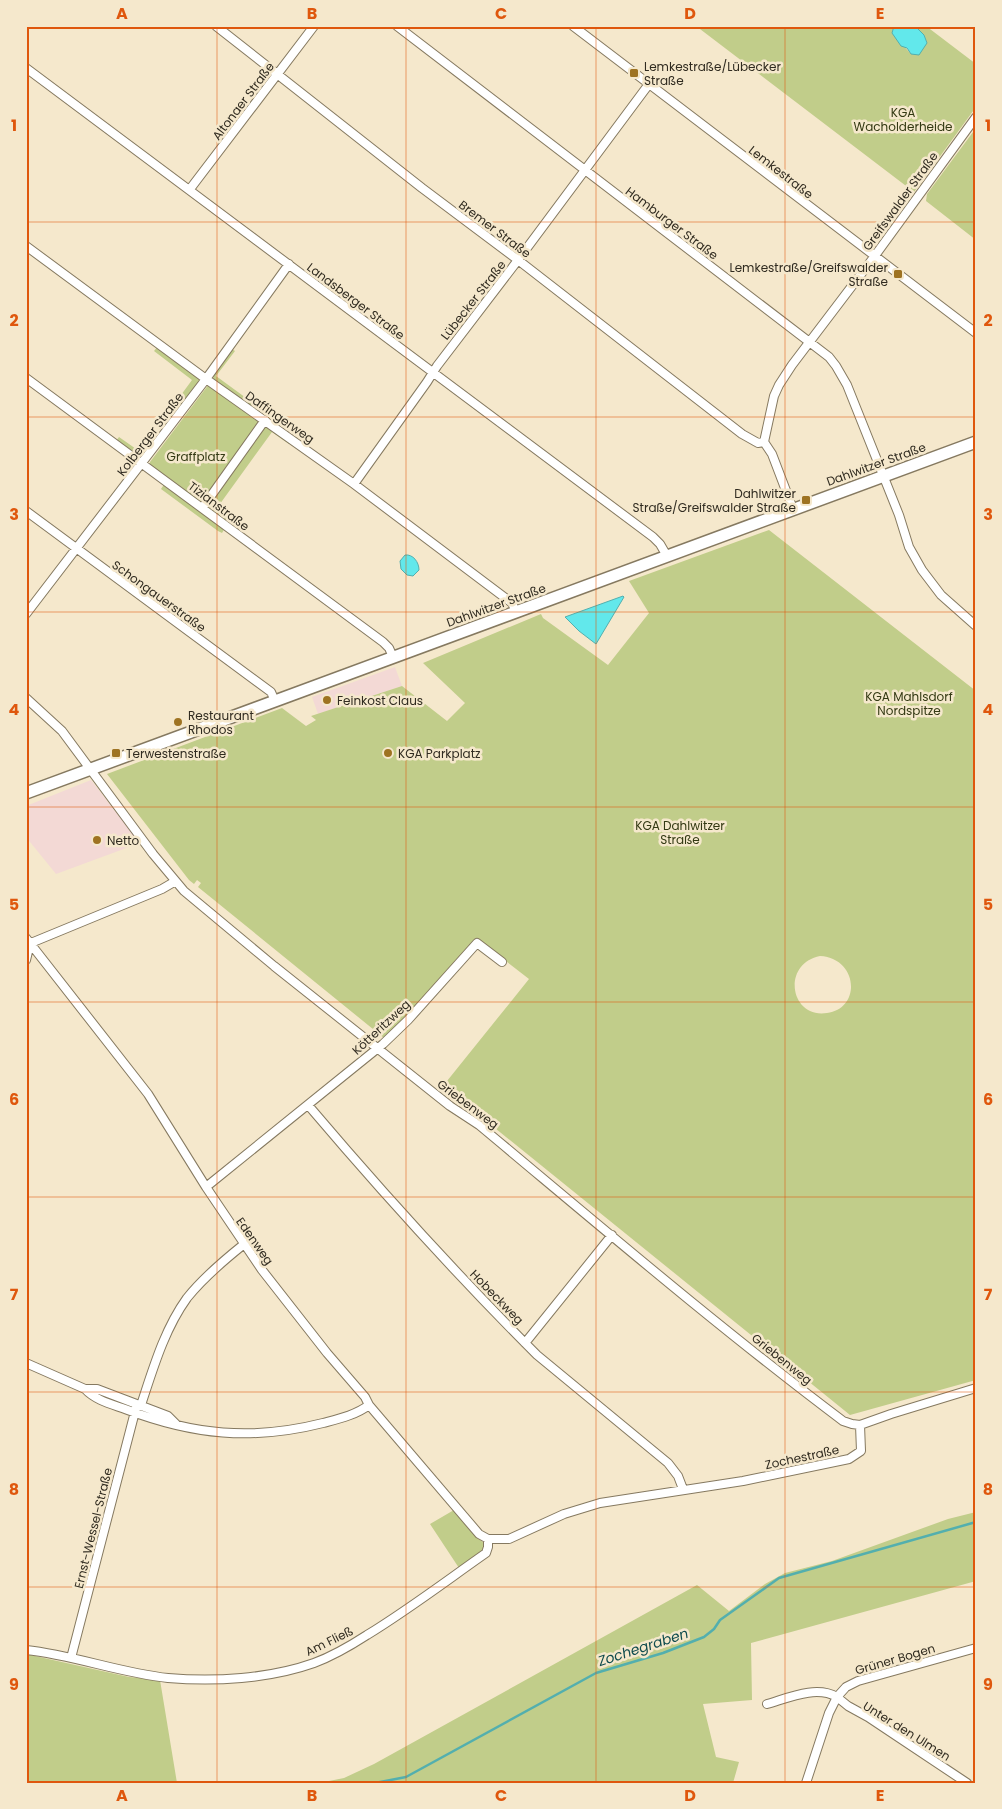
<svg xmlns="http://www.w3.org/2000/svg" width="1002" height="1809" font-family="Poppins,sans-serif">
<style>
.commercial{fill:#f3d9d5}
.green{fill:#c1cd8a;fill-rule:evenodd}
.water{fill:#62e8eb;stroke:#53afae}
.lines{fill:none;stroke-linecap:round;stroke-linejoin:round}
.stream{stroke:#53afae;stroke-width:2.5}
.street-casing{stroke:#857960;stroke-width:10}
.secondary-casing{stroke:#857960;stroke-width:14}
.street{stroke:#fff;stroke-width:8}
.secondary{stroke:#fff;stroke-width:11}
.grid{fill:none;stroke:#df570d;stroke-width:1;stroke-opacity:0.55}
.poi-dot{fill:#9e7322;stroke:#f5e8cc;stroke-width:2}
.labels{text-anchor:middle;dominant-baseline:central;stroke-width:5;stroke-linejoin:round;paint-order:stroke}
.poi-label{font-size:12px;fill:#302b20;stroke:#f5e8cc;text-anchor:start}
.street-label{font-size:12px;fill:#302b20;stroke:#f5e8cc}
.park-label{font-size:12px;fill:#333913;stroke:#f5e8cc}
.water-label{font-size:14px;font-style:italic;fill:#104c4e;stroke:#f5e8cc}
.neatline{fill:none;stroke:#df570d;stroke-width:2}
.grid-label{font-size:16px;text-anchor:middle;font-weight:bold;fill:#df570d}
</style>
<rect width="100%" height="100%" fill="#f5e8cc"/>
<!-- commercial -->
<path class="commercial" d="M395 667 402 686 318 714 312 697Z
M91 780 140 843 56 874 26 837V806Z"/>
<!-- green -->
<path class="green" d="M696 26H894L892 33 911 54 927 43 924 35 915 26H926L976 64V107L914 192Z
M976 128V240L926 201 927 194Z
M158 346 200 379 199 383 164 428 159 425 192 380 154 351Z
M232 349 235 351 216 376 261 409 259 413 213 380 214 373Z
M209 384 260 421 203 501 199 502 150 466V462Z
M267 425 291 442 289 444 272 432 217 508 237 524 233 529 209 510 207 505 264 426Z
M152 434 158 438 142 458 116 441 119 437 139 451Z
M165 483 225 528 222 533 218 531 161 489Z
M769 530 976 691V1380L850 1415 443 1086 529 979 476 938 415 1008 384 1038 198 887 201 883 197 880 194 884 189 880 107 774 282 708 306 726 316 720 311 716 402 686 447 721 465 703 423 663 541 614 543 618 608 665 649 613 629 581ZM820 956C858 958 862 1008 827 1013 790 1019 781 964 820 956Z
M454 1510 474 1535 485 1544V1549L459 1568 430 1524Z
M976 1512V1581L751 1643 752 1700 703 1704 716 1757 739 1762 733 1783H319L344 1778 374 1764 697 1585 729 1611 765 1584 785 1573 832 1561 948 1519Z
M26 1654 129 1677 160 1680 177 1783H26Z"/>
<!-- water -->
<path class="water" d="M894 26H915L924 35 927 43 919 55 911 54 907 48 901 46 892 33Z
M405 555C413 554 419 562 419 570L413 576 407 575 401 569 400 561Z
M623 596 624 597 596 644 579 631 565 617Z"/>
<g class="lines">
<!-- stream -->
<path class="stream" d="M375 1783 406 1777 596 1673 663 1653 704 1637 714 1629 720 1620 779 1578 976 1522"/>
<defs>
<path id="street" d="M216 26 422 188 518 260 742 434 758 443 764 442
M397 26 829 357 836 366 847 385 899 515 909 547 922 570 941 595 976 626
M573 26 976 333
M26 68 653 537 660 544 667 556
M190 189 314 26
M26 246 206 379 354 484 512 603 516 612
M26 378 383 642 389 648 393 657
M354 484 427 382 437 366 518 260 649 84
M203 507 265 420
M793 509 772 454 764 442 774 396 779 385 792 365 874 257 976 117
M26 511 271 692 275 701
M26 614 206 379 289 264
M26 698 62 731 153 854 184 891 274 966 450 1106 479 1125C599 1225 718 1327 843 1421L852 1424 860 1425 891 1414 976 1388
M26 938 148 1094 206 1187 262 1270 327 1353 365 1397 369 1405 479 1534 488 1539H509L564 1514 600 1503 743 1481 849 1459 861 1451 860 1425
M26 945 162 889 174 882
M26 960 30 943
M308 1105C381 1191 457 1275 537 1355L668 1463 678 1476 683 1489
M206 1187 383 1044 408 1020 477 943 502 962
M525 1343 612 1235
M26 1363 85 1389H97L168 1416 176 1424
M85 1389C95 1400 111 1404 125 1409 193 1435 252 1441 323 1423 338 1419 356 1415 369 1405
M141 1405C153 1369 164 1330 187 1298 203 1278 223 1261 243 1245
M26 1650C74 1655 120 1673 168 1678 214 1682 269 1679 314 1663 333 1656 350 1646 367 1635 408 1610 446 1581 486 1553L488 1547V1539
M71 1658 137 1404
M767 1704C788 1698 816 1685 837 1697L846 1687 858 1681 976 1648
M806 1783 829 1713 837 1697 848 1706 868 1717 967 1783"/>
<path id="secondary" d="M26 793 976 442"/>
</defs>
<!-- street casing -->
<use href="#street" class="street-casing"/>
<!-- secondary casing -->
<use href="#secondary" class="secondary-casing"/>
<!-- street -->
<use href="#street" class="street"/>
<!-- secondary -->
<use href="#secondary" class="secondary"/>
</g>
<!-- grid -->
<path class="grid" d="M217 26V1783M406 26V1783M596 26V1783M785 26V1783M26 222H976M26 417H976M26 612H976M26 807H976M26 1002H976M26 1197H976M26 1392H976M26 1587H976"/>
<!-- markers -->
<g class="poi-dot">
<rect x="629" y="68" width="10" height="10" rx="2.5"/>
<rect x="893" y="269" width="10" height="10" rx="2.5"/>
<rect x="801" y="495" width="10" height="10" rx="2.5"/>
<circle cx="327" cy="700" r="5"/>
<circle cx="178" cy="722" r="5"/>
<rect x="111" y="748" width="10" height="10" rx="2.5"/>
<circle cx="388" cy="753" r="5"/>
<circle cx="97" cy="840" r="5"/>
</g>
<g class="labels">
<!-- poi labels -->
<g class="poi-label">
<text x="644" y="66">Lemkestraße/Lübecker<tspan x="644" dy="14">Straße</tspan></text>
<text x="888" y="267" text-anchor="end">Lemkestraße/Greifswalder<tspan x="888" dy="14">Straße</tspan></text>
<text x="796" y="493" text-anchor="end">Dahlwitzer<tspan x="796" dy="14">Straße/Greifswalder Straße</tspan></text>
<text x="337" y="700">Feinkost Claus</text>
<text x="188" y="715">Restaurant<tspan x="188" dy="14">Rhodos</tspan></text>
<text x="126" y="753">Terwestenstraße</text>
<text x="398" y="753">KGA Parkplatz</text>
<text x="107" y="840">Netto</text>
</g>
<!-- street labels -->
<g class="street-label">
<text transform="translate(243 101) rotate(-53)">Altonaer Straße</text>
<text transform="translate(781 172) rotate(38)">Lemkestraße</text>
<text transform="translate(900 201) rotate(-54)">Greifswalder Straße</text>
<text transform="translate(672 223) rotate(37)">Hamburger Straße</text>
<text transform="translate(495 229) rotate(37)">Bremer Straße</text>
<text transform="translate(473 300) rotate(-52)">Lübecker Straße</text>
<text transform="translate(356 301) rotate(37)">Landsberger Straße</text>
<text transform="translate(280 417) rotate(35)">Daffingerweg</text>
<text transform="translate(150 434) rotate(-53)">Kolberger Straße</text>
<text transform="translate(876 464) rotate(-20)">Dahlwitzer Straße</text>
<text transform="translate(219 506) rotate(37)">Tizianstraße</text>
<text transform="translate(159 596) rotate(36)">Schongauerstraße</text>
<text transform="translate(496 605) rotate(-20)">Dahlwitzer Straße</text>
<text transform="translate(381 1027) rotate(-43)">Kötteritzweg</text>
<text transform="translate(468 1104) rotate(37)">Griebenweg</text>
<text transform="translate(255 1241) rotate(55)">Edenweg</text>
<text transform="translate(497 1297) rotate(46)">Hobeckweg</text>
<text transform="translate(782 1359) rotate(39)">Griebenweg</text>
<text transform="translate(802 1457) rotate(-12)">Zochestraße</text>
<text transform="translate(93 1528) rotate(-76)">Ernst-Wessel-Straße</text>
<text transform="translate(329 1641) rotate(-26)">Am Fließ</text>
<text transform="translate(895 1659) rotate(-16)">Grüner Bogen</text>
<text transform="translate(907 1731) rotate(32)">Unter den Ulmen</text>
</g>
<!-- park labels -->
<g class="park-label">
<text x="903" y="112">KGA<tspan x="903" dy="14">Wacholderheide</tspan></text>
<text x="196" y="456">Graffplatz</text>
<text x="909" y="696">KGA Mahlsdorf<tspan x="909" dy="14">Nordspitze</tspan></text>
<text x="680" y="825">KGA Dahlwitzer<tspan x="680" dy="14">Straße</tspan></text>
</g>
<!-- water labels -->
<g class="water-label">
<text transform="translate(643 1647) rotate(-18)">Zochegraben</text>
</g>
</g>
<!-- border -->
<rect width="1002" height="1809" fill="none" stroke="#f5e8cc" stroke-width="55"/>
<rect x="28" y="28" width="946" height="1754" class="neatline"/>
<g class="grid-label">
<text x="122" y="19">A</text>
<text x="312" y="19">B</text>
<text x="501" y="19">C</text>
<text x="690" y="19">D</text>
<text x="880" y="19">E</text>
<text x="14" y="131">1</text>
<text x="988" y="131">1</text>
<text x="14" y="326">2</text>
<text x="988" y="326">2</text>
<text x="14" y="520">3</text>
<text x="988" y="520">3</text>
<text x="14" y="715">4</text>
<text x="988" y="715">4</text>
<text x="14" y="910">5</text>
<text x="988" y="910">5</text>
<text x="14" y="1105">6</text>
<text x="988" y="1105">6</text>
<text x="14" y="1300">7</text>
<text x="988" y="1300">7</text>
<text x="14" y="1495">8</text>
<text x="988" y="1495">8</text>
<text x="14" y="1690">9</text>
<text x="988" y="1690">9</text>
<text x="122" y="1801">A</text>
<text x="312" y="1801">B</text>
<text x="501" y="1801">C</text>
<text x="690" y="1801">D</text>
<text x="880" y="1801">E</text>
</g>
</svg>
